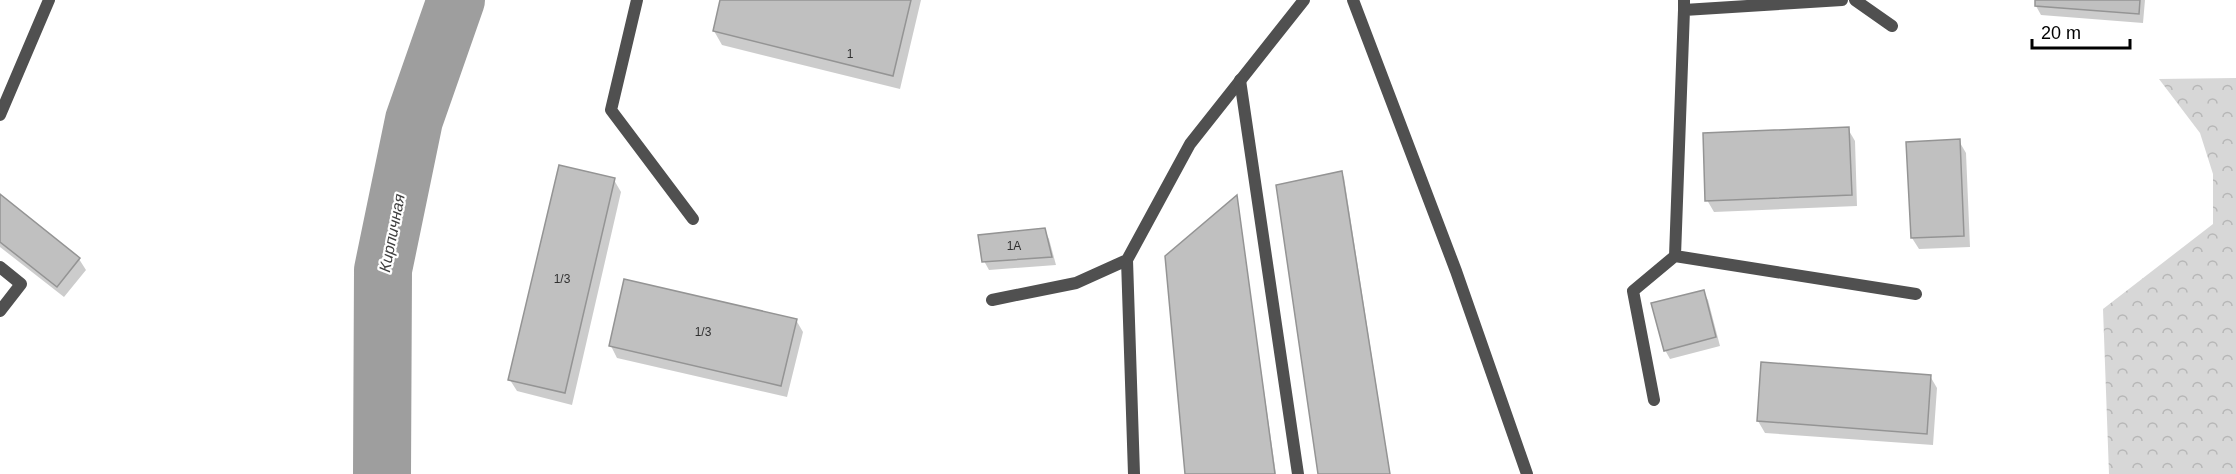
<svg xmlns="http://www.w3.org/2000/svg" width="2236" height="474" font-family="Helvetica,sans-serif">
<style>
.forest{fill:url(#forest-crowns)}
.shadow{fill:#0003}
.lines{fill:none;stroke-linecap:round;stroke-linejoin:round}
.river{stroke:#9e9e9e;stroke-width:58}
.building{fill:#c0c0c0;stroke:#949494;stroke-width:1.5}
.lane{stroke:#505050;stroke-width:12}
.street{stroke:#505050;stroke-width:12}
.labels{text-anchor:middle;dominant-baseline:central;stroke-width:4.5;stroke-linejoin:round;paint-order:stroke}
.number-label{font-size:12px;fill:#303030}
.water-label{font-size:16px;font-style:italic;fill:#3f3f3f;stroke:#fff}
</style>
<defs>
<pattern id="forest-crowns" width="20" height="18" patternUnits="userSpaceOnUse" patternTransform="scale(1.5)"><rect width="20" height="18" fill="#d7d7d7"/><path d="M2 6a3 3 0 1 1 6 0M12 15a3 3 0 1 1 6 0" fill="none" stroke="#b7b7b7"/></pattern>
</defs>
<rect width="100%" height="100%" fill="#fff"/>
<!-- forest -->
<path class="forest" d="M2236 78V474H2109L2103 309 2213 224V174L2200 133 2159 79Z"/>
<!-- shadow -->
<path class="shadow" d="M722 0H921L900 89 722 45 714 31Z
M2037 0H2145L2143 23 2041 15 2036 6Z
M1848 129 1855 141 1857 206 1714 212 1707 200Z
M1959 141 1966 153 1970 247 1919 249 1912 238Z
M1341 173 1344 177 1390 474H1320Z
M614 180 621 192 572 405 517 391 510 380Z
M0 196 79 259 86 270 64 297 0 247Z
M1236 197 1276 474H1187Z
M1044 230 1049 239 1056 265 989 270 984 261Z
M1703 291 1708 300 1720 346 1670 359 1665 350Z
M796 320 803 332 787 397 617 358 611 346Z
M1930 376 1937 388 1933 445 1765 433 1758 421Z"/>
<g class="lines">
<!-- river -->
<path class="river" d="M382 474 383 270 414 120 456 0"/>
</g>
<!-- building -->
<path class="building" d="M720 0H911L893 76 713 31Z
M2035 0H2140L2139 14 2035 6Z
M1849 127 1852 195 1705 201 1703 133Z
M1960 139 1964 236 1911 238 1906 142Z
M559 165 615 178 565 393 508 380Z
M1342 171 1390 474H1318L1276 185Z
M0 194 80 258 57 287 0 242Z
M1237 195 1275 474H1185L1165 256Z
M1045 228 1052 257 982 262 978 235Z
M624 279 797 319 781 386 609 346Z
M1704 290 1716 337 1664 351 1651 303Z
M1761 362 1931 375 1927 434 1757 421Z"/>
<g class="lines">
<!-- lane -->
<path class="lane" d="M637 0 611 110 693 219
M1353 0 1456 271 1527 474
M1684 0V10L1842 0
M1855 0 1892 26
M1684 10 1675 256 1916 294
M0 115 49 0
M0 267 21 284 0 311
M992 300 1076 283 1127 260
M1654 400 1633 291 1675 256
M1134 474 1127 260 1190 144 1304 0"/>
<!-- street -->
<path class="street" d="M1240 80 1298 474"/>
</g>
<g class="labels">
<!-- number labels -->
<g class="number-label">
<text x="850" y="54">1</text>
<text x="1014" y="246">1А</text>
<text x="562" y="279">1/3</text>
<text x="703" y="332">1/3</text>
</g>
<!-- water labels -->
<g class="water-label">
<text transform="translate(392 233) rotate(-79)">Кирпичная</text>
</g>
</g>
<!-- scale -->
<path d="M2032 39v9h98v-9" fill="none" stroke="#000000" stroke-width="3"/>
<text x="2041" y="39" font-size="18" fill="#000000" stroke="#ffffff" stroke-width="4.5" paint-order="stroke">20 m</text>
</svg>
